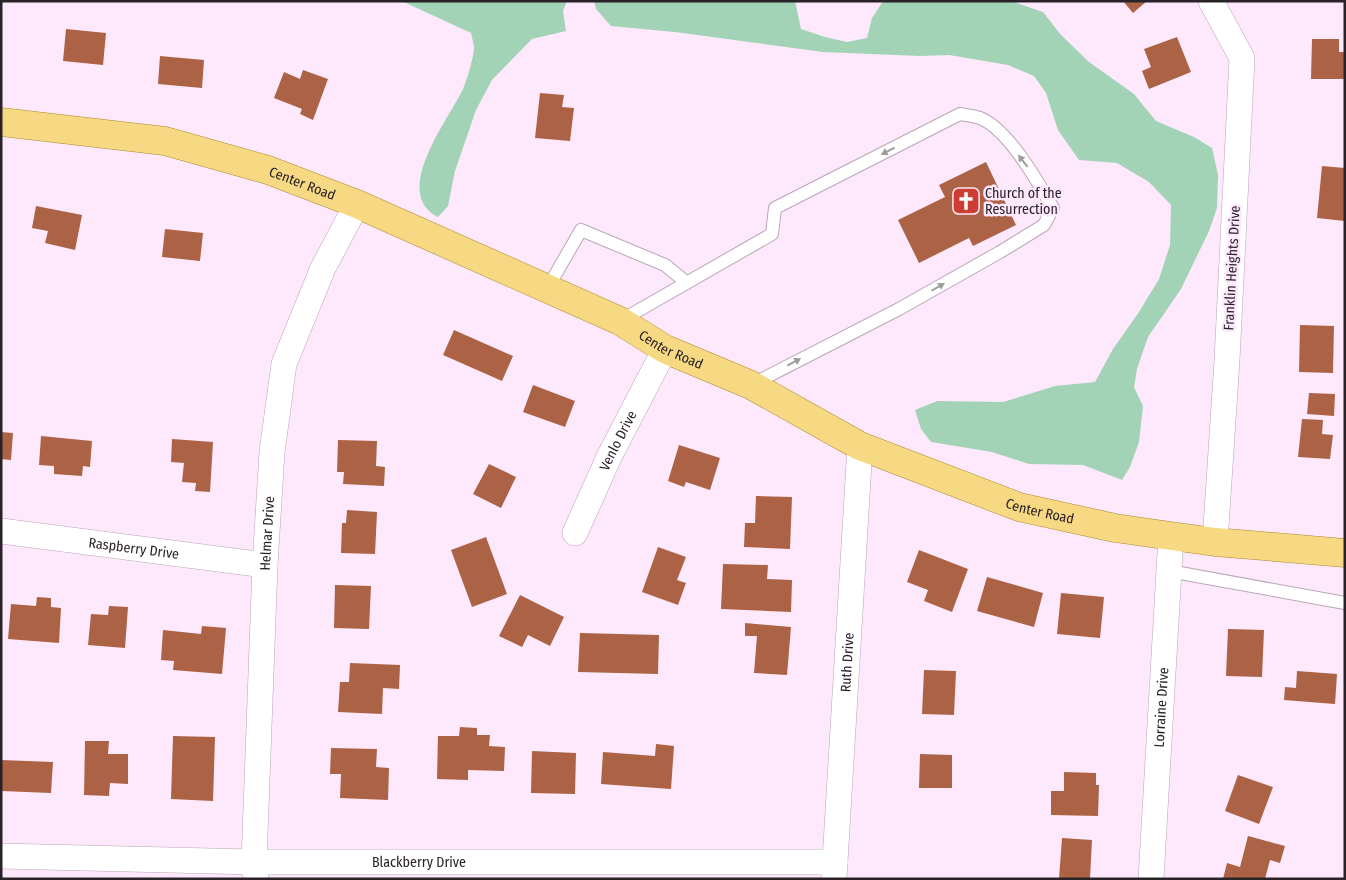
<svg xmlns="http://www.w3.org/2000/svg" width="1346" height="880" font-family="'Fira Sans Condensed',sans-serif">
<style>
.green{fill:#a3d3b7}
.building{fill:#ac6245}
.lines{fill:none;stroke-linecap:round;stroke-linejoin:round}
.lane-casing{stroke:#b9a6b7;stroke-width:14}
.street-casing{stroke:#b9a6b7;stroke-width:26}
.primary-casing{stroke:#ac892e;stroke-width:29}
.lane{stroke:#fff;stroke-width:12}
.street{stroke:#fff;stroke-width:25}
.primary{stroke:#f7d983;stroke-width:28}
.oneway{fill:#9f9c9e}
.labels{text-anchor:middle;dominant-baseline:central;stroke-width:5;stroke-linejoin:round;paint-order:stroke}
.street-label{font-size:14px;fill:#292228;stroke:#fde9fb}
.poi-label{font-size:14px;fill:#292228;stroke:#fde9fb;text-anchor:start}
</style>
<rect width="100%" height="100%" fill="#fde9fb"/>
<!-- green -->
<path class="green" d="M399 1H567L563 11 566 31 532 39 492 80 476 110 455 171 448 206 438 217C390 193 449 119 463 89 467 80 473 59 474 49 474 44 472 38 471 33L406 3Z
M594 1H795L801 29 825 37 847 42 867 38 872 18 883 1H1011L1043 12 1061 35 1089 62 1134 94 1156 121 1194 137 1212 148 1218 175 1217 208 1209 231 1181 289 1148 337 1137 369 1134 387 1143 406 1139 442 1130 467 1122 480 1083 465 1029 464 992 452 931 442 921 429 915 410 937 401 1003 402 1055 386 1095 382 1113 349 1139 312 1159 279 1170 245 1171 205 1149 182 1117 163 1079 160 1058 130 1046 93 1034 76 1008 65 949 55 920 56 823 52 675 32 611 26 596 9Z"/>
<!-- building -->
<path class="building" d="M1123 1H1147L1133 13Z
M66 29 106 33 103 65 63 61Z
M1177 37 1191 72 1149 89 1142 71 1151 67 1144 49Z
M1312 39H1339V52H1345V79H1311Z
M160 56 204 60 202 88 158 84Z
M303 70 328 79 313 120 300 114 302 109 274 98 284 72 300 79Z
M540 93 564 95 562 107 574 108 570 141 535 138Z
M986 162 1016 225 973 246 969 238 919 263 898 220 945 197 939 185Z
M1322 166 1345 168V221L1317 218Z
M36 206 82 215 75 250 45 243 48 231 32 228Z
M165 229 203 233 200 261 162 257Z
M1300 325 1334 326 1333 373 1299 372Z
M454 330 513 356 502 381 443 355Z
M533 385 575 401 565 427 523 412Z
M1309 393 1335 394 1334 416 1307 414Z
M1302 419 1323 420 1322 434 1333 435 1330 459 1298 457Z
M1 432 13 433 11 460 1 459Z
M41 436 92 441 90 467 83 466 82 476 54 474V466L39 465Z
M172 439 213 442 210 492 195 491 196 483 182 482 184 463 171 462Z
M338 440 377 441 376 466 385 467 384 486 343 484 344 472H337Z
M679 445 720 458 710 490 686 482 684 487 668 481Z
M489 464 516 477 501 508 473 494Z
M756 496 792 497 790 549 744 547 745 523H755Z
M347 510 377 512 375 554 341 553 342 523H346Z
M486 537 507 594 472 607 451 550Z
M658 547 686 557 677 580 686 583 678 605 642 592Z
M919 550 968 569 952 612 924 601 928 590 907 582Z
M723 564 768 565 767 579 792 580 791 612 721 609Z
M987 577 1043 593 1034 627 977 611Z
M335 585 371 586 369 629 334 628Z
M1061 593 1104 597 1100 638 1057 634Z
M520 595 564 617 550 646 528 635 522 647 499 636Z
M37 597 51 598V607L61 608 59 643 8 639 11 604 36 606Z
M109 606 128 607 125 648 88 645 91 614 108 615Z
M745 623 791 627 787 675 754 673 757 636H745Z
M202 626 226 628 222 674 173 670 174 661 161 660 163 630 201 634Z
M1228 629 1264 630 1262 677 1226 676Z
M580 633 659 635 658 674 578 672Z
M350 663 400 665 399 689 383 688 382 714 338 712 340 682H349Z
M924 670 956 671 954 715 922 714Z
M1297 671 1337 674 1335 704 1284 700 1285 687 1296 688Z
M460 727 477 728V735H490L489 746 505 747 504 771 468 770V780L437 779 438 736H459Z
M173 736 215 737 213 801 171 799Z
M85 741H109L108 754H128V784L110 783 109 796 84 795Z
M656 744 674 746 671 789 601 784 603 752 655 756Z
M331 748 377 749 376 767 389 768 388 800 340 798 341 774H330Z
M532 751 576 753 575 794 531 793Z
M920 754 952 755V788H919Z
M1 760 53 762 51 793 1 791Z
M1064 772 1096 773V785H1099L1098 816 1051 815V791H1064Z
M1238 775 1273 787 1259 824 1225 811Z
M1248 836 1285 846 1280 863 1270 860 1265 879H1223L1227 863 1240 867Z
M1062 838 1092 840 1090 879H1059Z"/>
<g class="lines">
<defs>
<path id="lane" d="M547 289 581 230 665 265 687 283
M620 321 772 234 775 208 960 114C966 115 974 116 980 118 1008 129 1038 182 1053 208L1044 225 1000 252 899 309 751 385
M1169 571 1345 603"/>
<g id="street">
<path d="M1211 1 1242 58 1227 360 1215 542"/>
<path id="s1" d="M1 531 265 565"/>
<path id="s2" d="M575 533 609 457 665 349"/>
<path id="s3" d="M1 856 254 862H835"/>
<path id="s4" d="M834 878 860 446"/>
<path id="s5" d="M256 879 254 862 265 565 272 452 284 364 323 268 357 204"/>
<path id="s6" d="M1151 879 1171 536"/>
</g>
<g id="primary">
<path id="s7" d="M1 122 165 141 268 170 357 204 620 321 665 349 751 385 860 446 1019 507 1115 528 1171 536 1215 542 1345 553"/>
</g>
</defs>
<!-- lane casing -->
<use href="#lane" class="lane-casing"/>
<!-- street casing -->
<use href="#street" class="street-casing"/>
<!-- primary casing -->
<use href="#primary" class="primary-casing"/>
<!-- lane -->
<use href="#lane" class="lane"/>
<!-- street -->
<use href="#street" class="street"/>
<!-- primary -->
<use href="#primary" class="primary"/>
</g>
<!-- one-way arrows -->
<defs><path id="oneway-solid" d="M-6-.8H1V-3.2L6.5 0L1 3.2V.8H-6Z" transform="scale(1.25)"/></defs>
<g class="oneway">
<use href="#oneway-solid" transform="translate(888 151) rotate(153)"/>
<use href="#oneway-solid" transform="translate(1023 161) rotate(-128)"/>
<use href="#oneway-solid" transform="translate(938 287) rotate(-30)"/>
<use href="#oneway-solid" transform="translate(794 362) rotate(-28)"/>
</g>
<!-- icons -->
<defs>
<symbol id="church-square" viewBox="-11 -11 22 22"><rect x="-9" y="-9" width="18" height="18" rx="4" fill="#cc3e33" stroke="#fde9fb"/><path d="M-1.2-6h2.4v3.5h3.3v2.4h-3.3V6h-2.4V-.1h-3.3v-2.4h3.3Z" fill="#fff"/></symbol>
</defs>
<g fill-rule="evenodd">
<use href="#church-square" x="950" y="185" width="32" height="32"/>
</g>
<g class="labels">
<!-- street labels -->
<g class="street-label">
<text stroke="none"><textPath href="#s7" startOffset="309">Center Road</textPath></text>
<text transform="translate(1232 268) rotate(-87)">Franklin Heights Drive</text>
<text stroke="none"><textPath href="#s7" startOffset="714">Center Road</textPath></text>
<text stroke="none"><textPath href="#s2" startOffset="102">Venlo Drive</textPath></text>
<text stroke="none"><textPath href="#s7" startOffset="1118">Center Road</textPath></text>
<text stroke="none"><textPath href="#s5" startOffset="346">Helmar Drive</textPath></text>
<text stroke="none"><textPath href="#s1" startOffset="134">Raspberry Drive</textPath></text>
<text stroke="none"><textPath href="#s4" startOffset="216">Ruth Drive</textPath></text>
<text stroke="none"><textPath href="#s6" startOffset="172">Lorraine Drive</textPath></text>
<text stroke="none"><textPath href="#s3" startOffset="418">Blackberry Drive</textPath></text>
</g>
<!-- poi labels -->
<g class="poi-label">
<text x="985" y="193">Church of the<tspan x="985" dy="16">Resurrection</tspan></text>
</g>
</g>
<!-- border -->
<rect width="1346" height="880" fill="none" stroke="#292228" stroke-width="5"/>
</svg>
